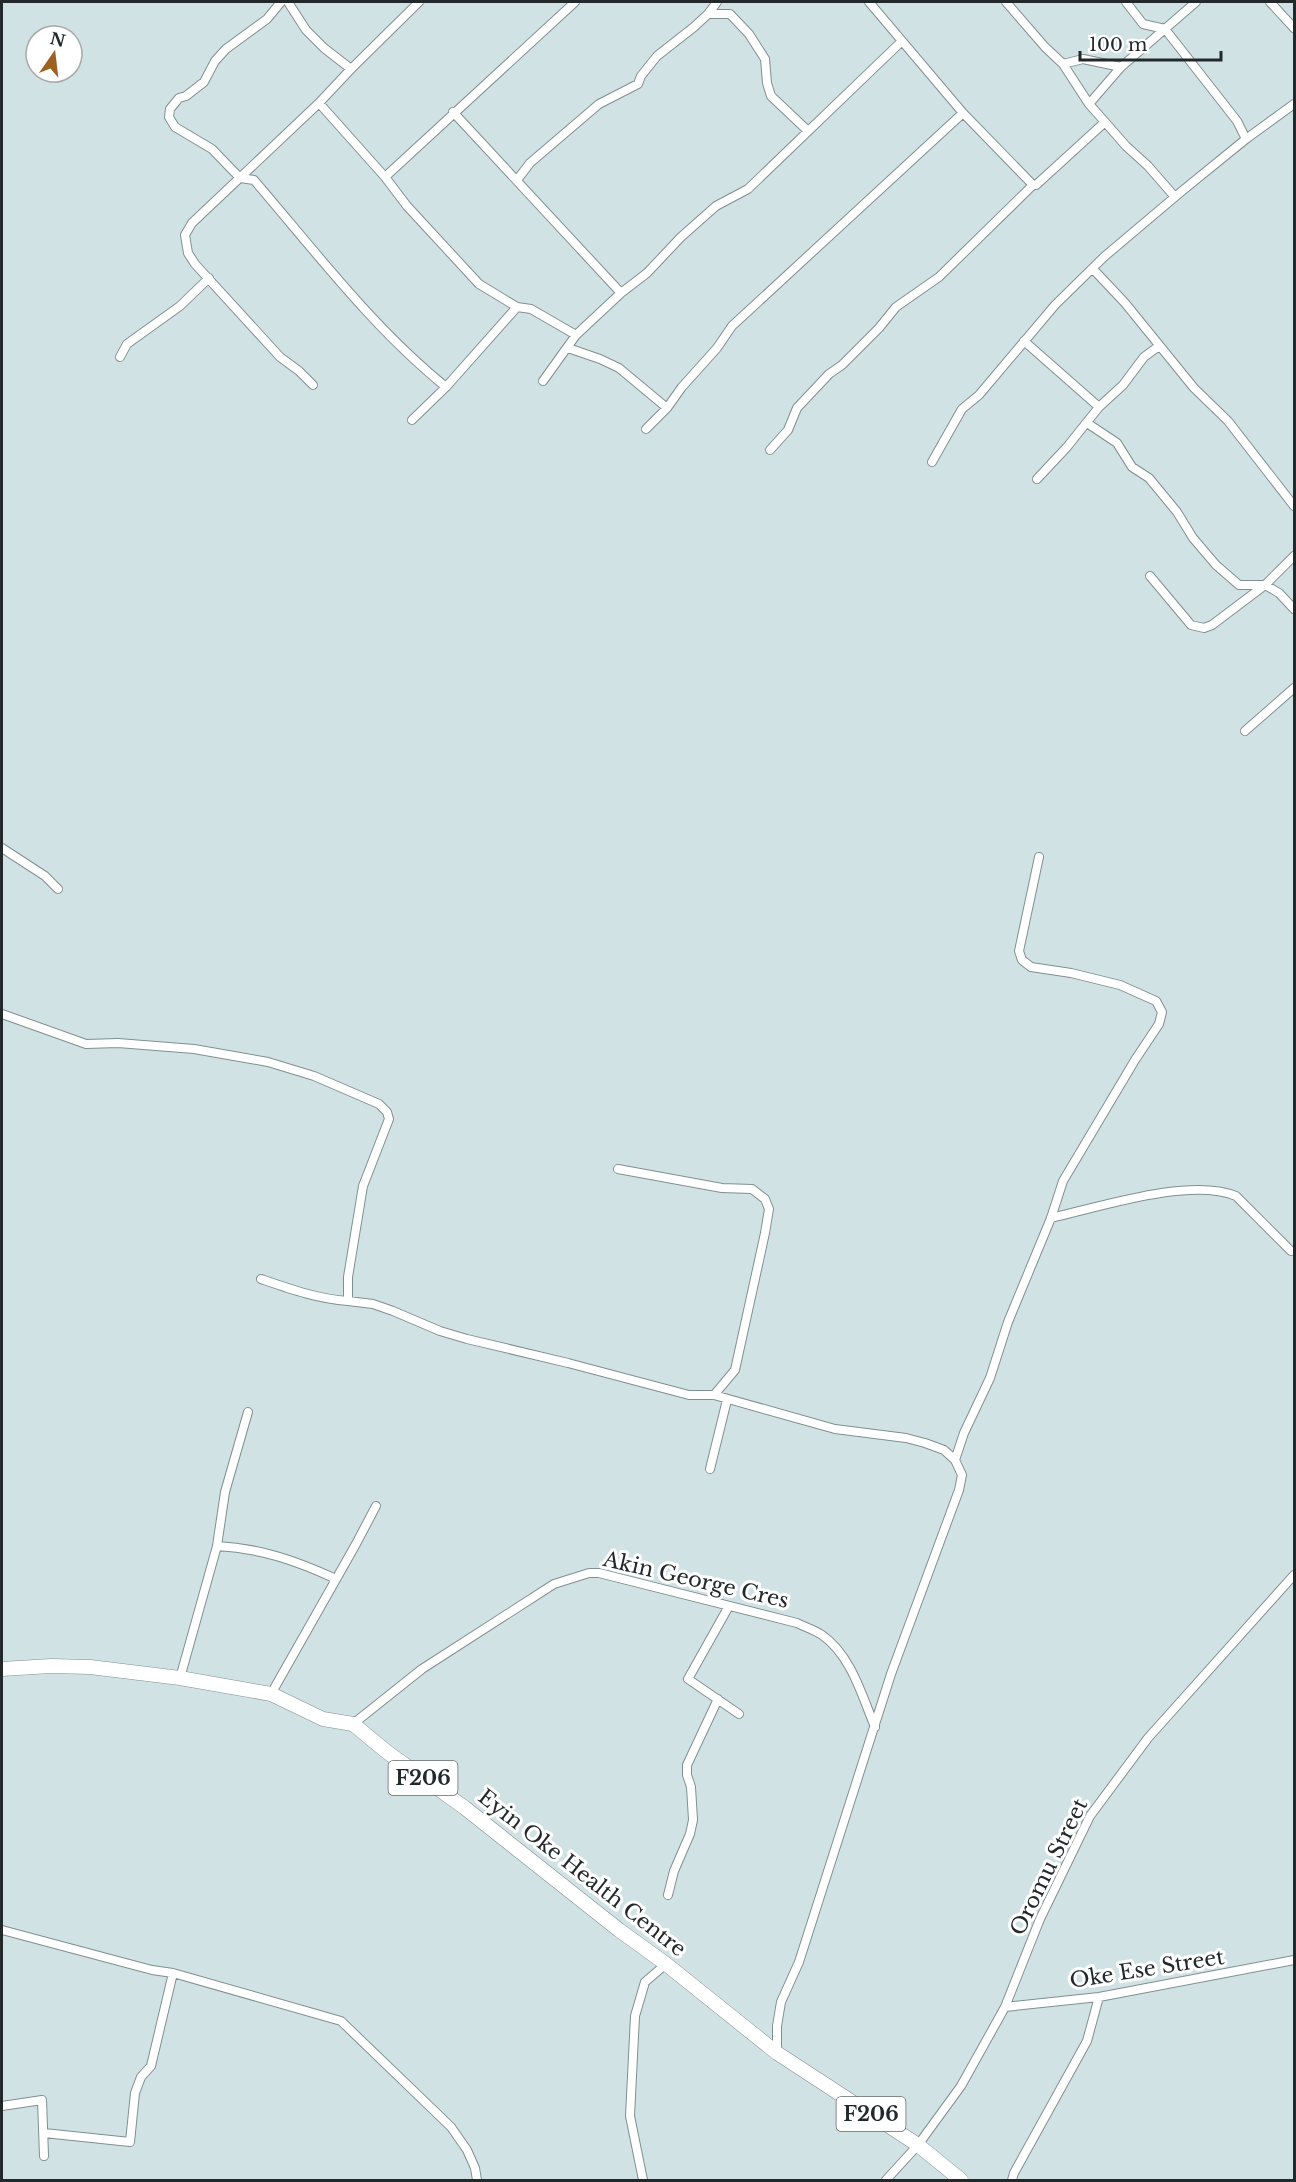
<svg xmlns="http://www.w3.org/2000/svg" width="1296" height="2182" font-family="'Libre Baskerville',serif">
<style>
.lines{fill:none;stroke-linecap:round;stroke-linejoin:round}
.street-casing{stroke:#808f92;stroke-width:10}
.primary-casing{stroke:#808f92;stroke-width:15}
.street{stroke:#fff;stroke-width:8}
.primary{stroke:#fff;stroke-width:14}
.labels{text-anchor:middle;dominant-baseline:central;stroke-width:6;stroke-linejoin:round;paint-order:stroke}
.shield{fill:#fff;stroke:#65696a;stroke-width:1.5}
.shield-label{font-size:20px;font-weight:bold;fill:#23292a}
.street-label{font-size:21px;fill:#23292a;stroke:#fff}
</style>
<rect width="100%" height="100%" fill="#d1e2e5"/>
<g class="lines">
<defs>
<path id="street" d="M281 2 267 19 226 49 215 61 204 82 186 96 179 98 170 109 169 117 175 127 212 149 240 178 254 180C315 251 373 328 446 387
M288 2 306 30 324 48 351 69
M869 2 963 113 1033 185
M1006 2 1045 47 1063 64 1089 104 1105 122 1126 146 1148 166 1175 197
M1126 2 1143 24 1165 29 1237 121 1246 139
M1270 2 1294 28
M708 14H730L749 34 765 59 767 83 771 96 808 131
M1063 64 1083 59 1121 67
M319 103 385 177 407 206 479 284 517 307 531 309 576 335
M1089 104 1121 67 1196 2
M453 112 621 293
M385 177 575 2
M517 180 530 163 599 104 638 84 641 76 657 56 694 27 708 14 717 2
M1093 269 1125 303 1194 388 1228 421 1294 506
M1024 341 1099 407
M568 348 600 359 619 368 667 408
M120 357 127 344 180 306 209 278
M543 381 576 335 621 293 647 273 681 237 716 206 748 189 902 41
M313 385 299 371 280 357 195 264 188 253 185 235 192 223 319 103 351 69 419 2
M412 420 446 387 517 307
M1087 423 1117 443 1132 467 1149 478 1177 512 1193 538 1216 565 1239 585H1265L1279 593 1294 609
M646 429 667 408 682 387 717 348 732 326 963 113
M770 450 788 430 797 408 829 374 842 365 879 328 896 307 939 277 1033 185H1036L1105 122
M932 462 962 409 979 395 1055 305 1105 256 1182 191 1246 139 1294 104
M1037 479 1067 447 1099 407 1123 385 1144 357 1159 346
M1150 576 1191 625 1204 628 1212 625 1265 585 1294 556
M1245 731 1294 688
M2 848 45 876 58 889
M2 1014 86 1044 118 1043 194 1049 268 1062 314 1076 379 1104 387 1112 389 1119 363 1186 348 1277V1301L373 1304 393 1311 440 1331 467 1339 568 1363 689 1395H714L835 1429 906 1438 925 1443 944 1450 955 1460 962 1475 959 1490 891 1674 799 1962 781 2002 777 2026V2053
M618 1169 722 1188 752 1189 765 1199 769 1209 765 1233 735 1370 714 1395
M1051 1218C1100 1207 1190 1177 1236 1196L1291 1251
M261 1279C290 1289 318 1299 348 1301
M955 1460 964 1433 990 1378 1008 1322 1051 1218 1063 1181 1135 1060 1159 1024 1162 1012 1156 1001 1120 985 1071 973 1031 967 1022 960 1019 951 1039 857
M710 1469 727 1400
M217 1546C260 1548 297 1561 336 1579
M729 1606 688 1679 739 1714
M180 1678 217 1546 225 1492 248 1412
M271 1694 356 1544 376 1506
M353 1724 422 1669 554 1584 589 1573H599L797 1623C805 1627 815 1630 822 1635 851 1655 862 1696 875 1727
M668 1895 674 1871 690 1834 693 1820 691 1787 687 1775V1765L718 1699
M2 1930 152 1970 173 1973 341 2021 451 2127 467 2150 475 2168 477 2180
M1005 2007 1099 1997 1294 1960
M2 2106 42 2100 44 2156
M44 2133 130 2142 135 2093 141 2077 151 2066 173 1973
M643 2180 630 2116 635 2016 645 1982 666 1964
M886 2180 918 2145 961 2086 1005 2007 1040 1919 1090 1816 1148 1738 1294 1575
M1012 2180 1014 2173 1087 2041 1099 1997"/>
<path id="primary" d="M2 1669 51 1666 90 1667 180 1678 271 1694 323 1719 353 1724 387 1752 465 1808 619 1930 666 1964 777 2053 918 2145 961 2180"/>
</defs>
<!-- street casing -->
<use href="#street" class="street-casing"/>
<!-- primary casing -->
<use href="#primary" class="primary-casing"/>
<!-- street -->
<use href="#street" class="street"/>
<!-- primary -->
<use href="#primary" class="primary"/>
</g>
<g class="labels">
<!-- shield labels -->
<g class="shield">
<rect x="388.5" y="1761" width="69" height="34" rx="4.5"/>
<rect x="836.5" y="2097" width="69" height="34" rx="4.5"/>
</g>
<g class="shield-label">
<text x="423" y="1778">F206</text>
<text x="871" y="2114">F206</text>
</g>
<!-- street labels -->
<g class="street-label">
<text transform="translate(696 1580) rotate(13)">Akin George Cres</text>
<text transform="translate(1049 1867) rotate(-64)">Oromu Street</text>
<text transform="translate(582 1873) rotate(38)">Eyin Oke Health Centre</text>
<text transform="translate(1147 1969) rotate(-9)">Oke Ese Street</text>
</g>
</g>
<!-- border -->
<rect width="1296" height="2182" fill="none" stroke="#23292a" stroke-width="6"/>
<!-- north arrow -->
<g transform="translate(54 54) rotate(14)"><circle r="28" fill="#ffffff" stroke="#a7a9aa" stroke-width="1.5"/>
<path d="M0-4.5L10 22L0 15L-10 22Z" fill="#9d6222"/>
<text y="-9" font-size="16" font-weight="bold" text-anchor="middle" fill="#23292a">N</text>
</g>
<!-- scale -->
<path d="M1080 51v9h141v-9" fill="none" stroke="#23292a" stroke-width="3"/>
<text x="1089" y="51" font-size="18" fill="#23292a" stroke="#ffffff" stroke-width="4.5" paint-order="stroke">100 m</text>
</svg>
